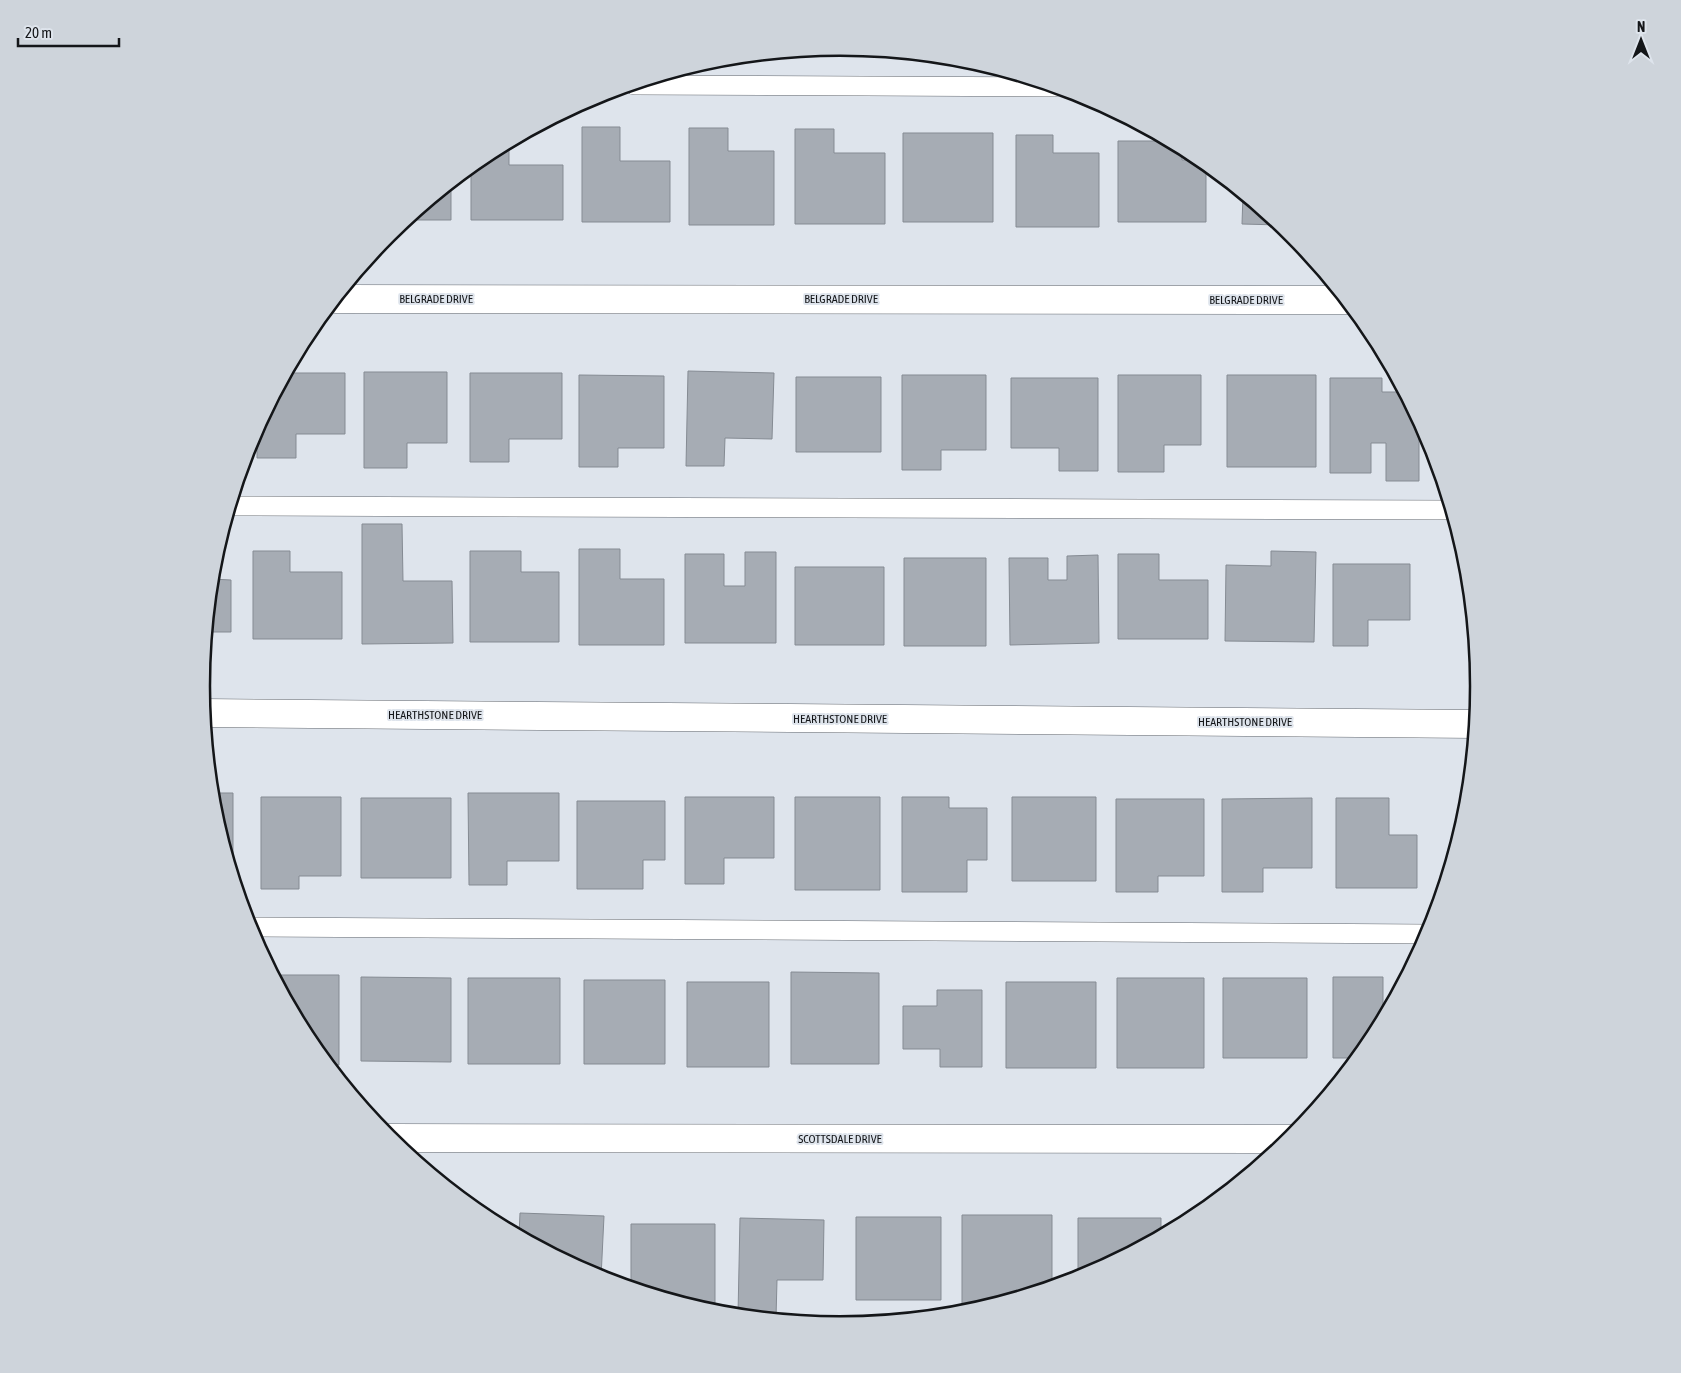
<svg xmlns="http://www.w3.org/2000/svg" width="1681" height="1373" font-family="'Asap Condensed',sans-serif">
<style>
.building{fill:#a6acb4;stroke:#858b93}
.lines{fill:none;stroke-linecap:round;stroke-linejoin:round}
.service-casing{stroke:#63686f;stroke-width:20}
.minor-casing{stroke:#63686f;stroke-width:29}
.service{stroke:#fff;stroke-width:19}
.minor{stroke:#fff;stroke-width:28}
.labels{text-anchor:middle;dominant-baseline:central;stroke-width:4;stroke-linejoin:round;paint-order:stroke}
.street-label{font-size:12px;fill:#141619;stroke:#dee4ec}
.rim{fill:none;stroke:#141619;stroke-width:2.5}
</style>
<rect width="100%" height="100%" fill="#dee4ec"/>
<!-- building -->
<path class="building" d="M582 127H620V161H670V222H582Z
M689 128H728V151H774V225H689Z
M795 129H834V153H885V224H795Z
M903 133H993V222H903Z
M1016 135H1053V153H1099V227H1016Z
M1118 141H1168L1182 148V160H1201L1206 164V222H1118Z
M509 143V165H563V220H471V167L486 155Z
M451 184V220H407Z
M1243 194 1280 225 1242 224Z
M688 371 774 373 772 439 725 438 724 466H686Z
M364 372H447V443H407V468H364Z
M287 373H345V434H296V458H257V429Z
M470 373H562V439H509V462H470Z
M579 375 664 376V448H618V467H579Z
M902 375H986V450H941V470H902Z
M1118 375H1201V445H1164V472H1118Z
M1227 375H1316V467H1227Z
M796 377H881V452H796Z
M1011 378H1098V471H1059V448H1011Z
M1330 378H1382V392H1404L1419 419V481H1386V443H1371V473H1330Z
M362 524H402L403 581H452L453 643 362 644Z
M579 549H620V579H664V645H579Z
M253 551H290V572H342V639H253Z
M470 551H521V572H559V642H470Z
M1271 551 1316 552 1314 642 1225 641 1226 565 1271 566Z
M745 552H776V643H685V554H724V586H745Z
M1118 554H1159V580H1208V639H1118Z
M1098 555 1099 643 1010 645 1009 558H1048V580H1067V556Z
M904 558H986V646H904Z
M1333 564H1410V620H1368V646H1333Z
M795 567H884V645H795Z
M212 579 231 580V632H207Z
M212 793H233V863H230L214 811Z
M468 793H559V861H507V885H469Z
M261 797H341V876H299V889H261Z
M685 797H774V858H724V884H685Z
M795 797H880V890H795Z
M902 797H949V808H987V860H967V892H902Z
M1012 797H1096V881H1012Z
M361 798H451V878H361Z
M1312 798V868H1263V892H1222V799Z
M1336 798H1389V835H1417V888H1336Z
M1116 799H1204V876H1158V892H1116Z
M577 801H665V860H643V889H577Z
M791 972 879 973V1064H791Z
M273 975H339V1065H329L309 1041Z
M361 977 451 978V1062L361 1061Z
M1333 977H1383V1007H1390L1372 1042 1358 1058H1333Z
M468 978H560V1064H468Z
M1117 978H1204V1068H1117Z
M1223 978H1307V1058H1223Z
M584 980H665V1064H584Z
M687 982H769V1067H687Z
M1006 982H1096V1068H1006Z
M937 990H982V1067H940V1049H903V1006H937Z
M520 1213 604 1216 601 1278 519 1236Z
M962 1215H1052V1287L986 1307H962Z
M856 1217H941V1300H856Z
M740 1218 824 1220 823 1280H777L776 1318 738 1315Z
M1078 1218H1161V1236L1085 1277 1078 1279Z
M631 1224H715V1303H682L631 1288Z"/>
<g class="lines">
<defs>
<path id="service" d="M634 85 1055 87
M231 506 1451 510
M249 927 1429 934"/>
<path id="minor" d="M336 299 1346 300
M204 713 1476 724
M388 1138 1291 1139"/>
</defs>
<!-- service casing -->
<use href="#service" class="service-casing"/>
<!-- minor casing -->
<use href="#minor" class="minor-casing"/>
<!-- service -->
<use href="#service" class="service"/>
<!-- minor -->
<use href="#minor" class="minor"/>
</g>
<g class="labels">
<!-- street labels -->
<g class="street-label">
<text x="436" y="299">BELGRADE DRIVE</text>
<text x="841" y="299">BELGRADE DRIVE</text>
<text x="1246" y="300">BELGRADE DRIVE</text>
<text x="435" y="715">HEARTHSTONE DRIVE</text>
<text x="840" y="719">HEARTHSTONE DRIVE</text>
<text x="1245" y="722">HEARTHSTONE DRIVE</text>
<text x="840" y="1139">SCOTTSDALE DRIVE</text>
</g>
</g>
<!-- crop -->
<path d="M0 0H1681V1373H0ZM210 686a630 630 0 1 1 1260 0a630 630 0 1 1-1260 0Z" fill="#ced4db" fill-rule="evenodd"/>
<path class="rim" d="M210 686a630 630 0 1 1 1260 0a630 630 0 1 1-1260 0Z"/>
<!-- north arrow -->
<g transform="translate(1641 40)" stroke="#dee4ec" stroke-width="4" paint-order="stroke">
<path d="M0-4L9 19L0 12L-9 19Z" fill="#141619"/>
<text y="-8" font-size="14" font-weight="bold" text-anchor="middle" fill="#141619">N</text>
</g>
<!-- scale -->
<path d="M18 38v8h101v-8" fill="none" stroke="#141619" stroke-width="2.5"/>
<text x="25" y="38" font-size="15" fill="#141619" stroke="#dee4ec" stroke-width="4" paint-order="stroke">20 m</text>
</svg>
